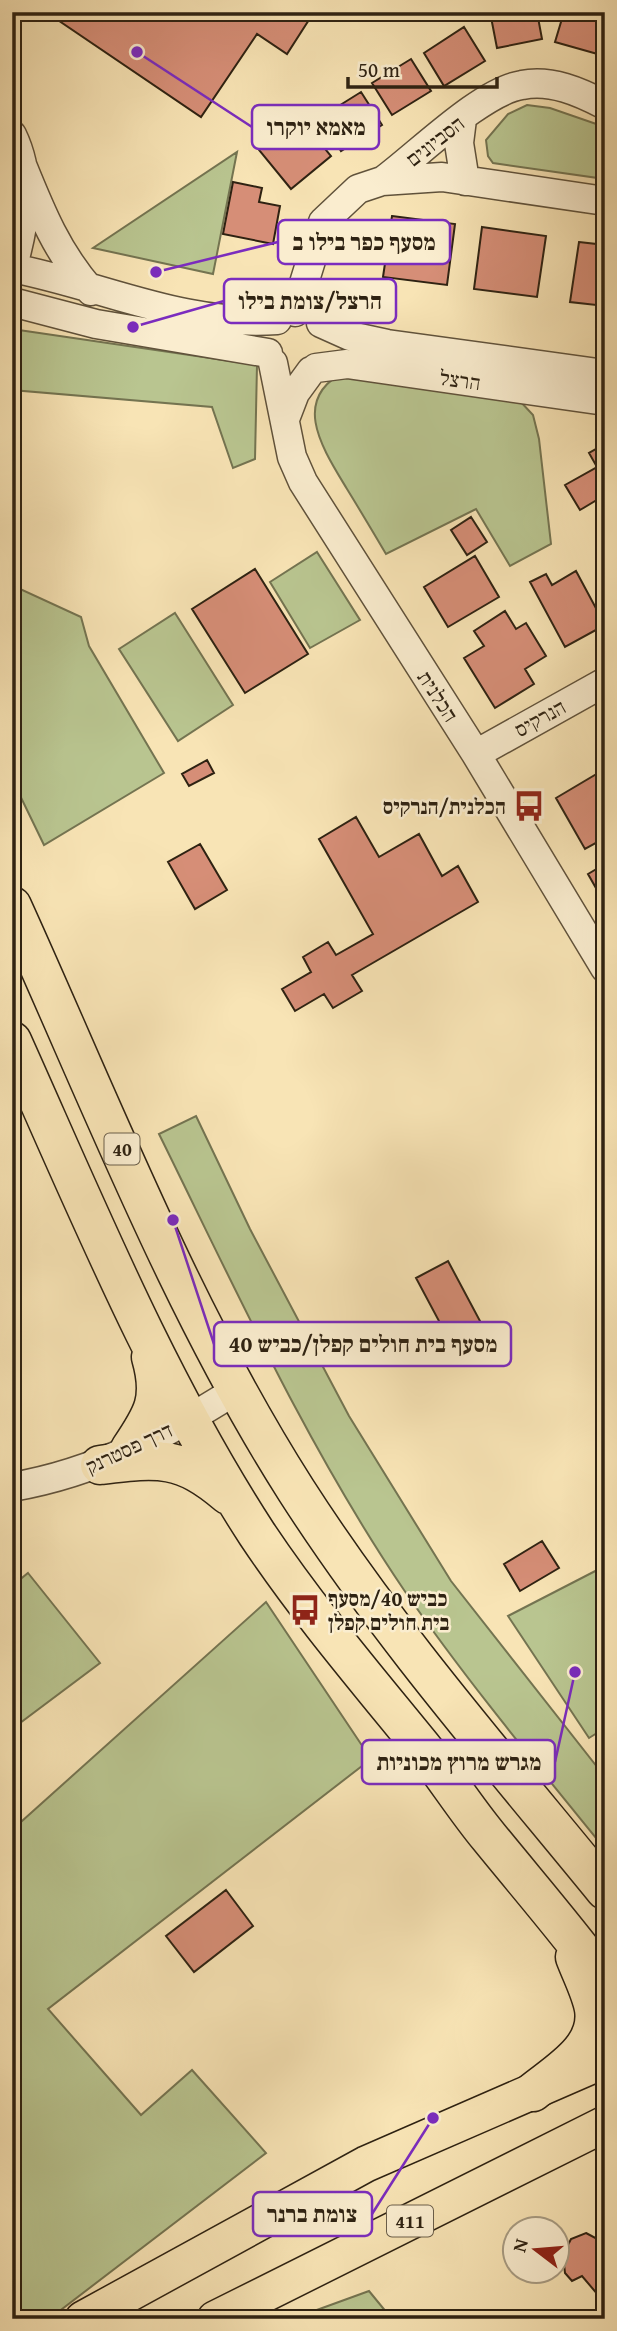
<svg xmlns="http://www.w3.org/2000/svg" width="617" height="2331" font-family="'Gentium Book Plus','Frank Ruhl Libre',serif">
<style>
.green{fill:#b9c590;stroke:#747451;stroke-width:2}
.building{fill:#d68e77;stroke:#2e2212;stroke-width:2}
.lines{fill:none;stroke-linecap:round;stroke-linejoin:round}
.minor-casing{stroke:#60523b;stroke-width:31}
.major-casing{stroke:#2e2212;stroke-width:38}
.highway-casing{stroke:#2e2212;stroke-width:41}
.minor{stroke:#faedcf;stroke-width:28}
.major{stroke:#f8e4b5;stroke-width:35}
.highway{stroke:#f8e4b5;stroke-width:38}
.labels{text-anchor:middle;dominant-baseline:central;stroke-width:5;stroke-linejoin:round;paint-order:stroke}
.shield{fill:#faedcf;stroke:#6b5f4b;stroke-width:2}
.shield-label{font-size:19px;font-weight:bold;fill:#2e2212}
.street-label{font-size:21px;fill:#2e2212;stroke:#faedcf}
.poi-label{font-size:21px;font-weight:bold;fill:#2e2212;stroke:#faedcf;text-anchor:end}
.leader{fill:none;stroke:#7b2cbf;stroke-width:2.5}
.callout-dot{fill:#7b2cbf;stroke:#faedcf;stroke-width:2.5}
.callout{fill:#faedcf;stroke:#7b2cbf;stroke-width:2.5}
.callout-label{font-size:23px;text-anchor:middle;font-weight:bold;fill:#2e2212}
</style>
<rect width="100%" height="100%" fill="#f8e4b5"/>
<filter id="stains"><feTurbulence type="fractalNoise" baseFrequency=".00286" numOctaves="4"/><feColorMatrix values="0 0 0 0 .2 0 0 0 0 .09 0 0 0 0 .02 0 0 0 .5 -.17"/></filter>
<radialGradient id="worn" r=".72"><stop offset=".6" stop-color="#630" stop-opacity="0"/><stop offset="1" stop-color="#630" stop-opacity=".3"/></radialGradient>
<!-- green -->
<path class="green" d="M527 105 550 108 605 127V179L493 163 488 156 486 140 508 114Z
M237 152 213 274 93 248Z
M12 329 257 365 255 459 233 468 212 407 12 390Z
M346 371 519 400 533 415 539 439 551 544 510 566 476 509 386 554C373 532 360 510 347 489 323 449 289 399 346 371Z
M317 552 360 620 310 648 270 582Z
M12 572 20 589 81 617 89 646 164 773 44 845 12 779Z
M175 613 233 705 178 741 119 649Z
M196 1116 250 1229 349 1416 451 1581 605 1777V1849C536 1764 466 1680 404 1590 307 1447 235 1288 159 1134Z
M605 1566V1728L589 1738 508 1616Z
M28 1573 100 1663 12 1729V1586Z
M266 1602 371 1759 48 2009 141 2115 192 2070 266 2153 49 2319H12V1830Z
M369 2291 392 2319H292Z"/>
<!-- building -->
<path class="building" d="M46 12H314L287 54 257 34 201 117Z
M490 12H537L542 39 497 48Z
M564 12H605V41L601 55 555 42Z
M464 27 485 61 444 86 424 53Z
M411 59 431 91 392 115 372 83Z
M361 92 382 125 341 151 321 117Z
M308 128 331 156 291 189 259 150 278 134 288 145Z
M233 182 262 188 259 202 280 206 273 244 223 234Z
M392 216 455 224 447 285 383 277Z
M482 227 546 236 537 297 474 289Z
M579 242 605 245V306L570 302Z
M605 444V495L580 510 565 485 597 467 589 453Z
M471 517 487 542 467 555 451 530Z
M475 556 499 597 448 627 424 587Z
M255 569 308 654 245 693 192 609Z
M576 571 605 625 565 647 530 582 546 574 552 585Z
M505 611 516 629 526 623 546 656 525 669 534 684 495 708 464 658 484 646 474 631Z
M207 760 214 773 189 786 182 774Z
M605 769V838L585 849 556 798Z
M356 817 379 857 419 834 442 876 458 866 478 902 352 975 362 991 333 1008 324 994 295 1011 282 989 311 972 303 957 328 942 336 955 373 934 319 839Z
M200 844 227 890 195 909 168 862Z
M605 864V904L588 874Z
M448 1261 480 1321 448 1338 416 1278Z
M542 1541 559 1568 520 1591 504 1564Z
M226 1890 253 1926 194 1972 166 1936Z
M586 2233 605 2243V2319L596 2311 604 2302 582 2276 572 2281 565 2273 563 2255 571 2239Z"/>
<g class="lines">
<defs>
<path id="minor" d="M462 119 459 143 465 181
M12 135C33 178 25 224 12 269
M22 165C41 212 57 252 91 291
M384 180C419 154 482 91 522 85 551 79 580 92 605 105
M12 268C101 285 184 327 277 320
M12 302 96 324 268 353
M295 312 323 222 358 189 382 181 442 177 605 201
M321 323 350 336 387 344 605 374
M273 363 292 457 303 482 476 754 605 968
M316 368 347 364 605 401
M285 419 295 393 311 371
M476 754 605 682
M12 1487C99 1472 165 1435 238 1389"/>
<path id="major" d="M83 2319 366 2164 605 2060
M215 2319 605 2124"/>
<path id="highway" d="M12 906C101 1102 180 1308 296 1490 387 1632 498 1759 605 1890
M12 1041C87 1208 157 1380 257 1534 307 1609 365 1677 422 1747 445 1776 465 1808 489 1837 528 1885 568 1931 605 1981
M130 1449C153 1415 163 1399 151 1357
M100 1465C159 1458 181 1455 228 1495
M533 2092C559 2071 600 2048 594 2009 591 1992 581 1973 575 1957"/>
</defs>
<!-- minor casing -->
<use href="#minor" class="minor-casing"/>
<!-- major casing -->
<use href="#major" class="major-casing"/>
<!-- highway casing -->
<use href="#highway" class="highway-casing"/>
<!-- minor -->
<use href="#minor" class="minor"/>
<!-- major -->
<use href="#major" class="major"/>
<!-- highway -->
<use href="#highway" class="highway"/>
</g>
<!-- icons -->
<defs>
<symbol id="bus-bare" viewBox="-9 -9 18 18"><path d="M-5-6H5V4H4V6H2V4H-2V6H-4V4H-5ZM-3.5-4V0h7V-4ZM-3.5 1.2v1.5H-2V1.2ZM2 1.2v1.5H3.5V1.2Z" fill="#8f2418" stroke="#faedcf" stroke-width="2.5" paint-order="stroke"/></symbol>
</defs>
<g fill-rule="evenodd">
<use href="#bus-bare" x="507" y="784" width="44" height="44"/>
<use href="#bus-bare" x="283" y="1588" width="44" height="44"/>
</g>
<g class="labels">
<!-- shield labels -->
<g class="shield">
<rect x="104.5" y="1133.5" width="35" height="31" rx="5"/>
<rect x="387" y="2205.5" width="46" height="31" rx="5"/>
</g>
<g class="shield-label">
<text x="122" y="1149">40</text>
<text x="410" y="2221">411</text>
</g>
<!-- street labels -->
<g class="street-label">
<text transform="translate(435 141) rotate(-38)">הסביונים</text>
<text transform="translate(460 380) rotate(8)">הרצל</text>
<text transform="translate(438 696) rotate(57)">הכלנית</text>
<text transform="translate(540 718) rotate(-29)">הנרקיס</text>
<text transform="translate(129 1448) rotate(-25)">דרך פסטרנק</text>
</g>
<!-- poi labels -->
<g class="poi-label">
<text x="506" y="806">הכלנית/הנרקיס</text>
<text x="328" y="1598" text-anchor="start">כביש 40/מסעף<tspan x="328" dy="24">בית חולים קפלן</tspan></text>
</g>
</g>
<!-- callouts -->
<path class="leader" d="M137 52L252 127M156 272L278 242M133 327L224 301M173 1220L214 1344M575 1672L555 1762M433 2118L372 2214"/>
<g class="callout-dot">
<circle cx="137" cy="52" r="7"/>
<circle cx="156" cy="272" r="7"/>
<circle cx="133" cy="327" r="7"/>
<circle cx="173" cy="1220" r="7"/>
<circle cx="575" cy="1672" r="7"/>
<circle cx="433" cy="2118" r="7"/>
</g>
<g class="callout">
<rect x="252" y="105" width="127" height="44" rx="7"/>
<rect x="278" y="220" width="172" height="44" rx="7"/>
<rect x="224" y="279" width="172" height="44" rx="7"/>
<rect x="214" y="1322" width="297" height="44" rx="7"/>
<rect x="362" y="1740" width="193" height="44" rx="7"/>
<rect x="253" y="2192" width="119" height="44" rx="7"/>
</g>
<g class="callout-label">
<text x="316" y="135">מאמא יוקרו</text>
<text x="364" y="250">מסעף כפר בילו ב</text>
<text x="310" y="309">הרצל/צומת בילו</text>
<text x="363" y="1352">מסעף בית חולים קפלן/כביש 40</text>
<text x="459" y="1770">מגרש מרוץ מכוניות</text>
<text x="312" y="2222">צומת ברנר</text>
</g>
<!-- margin -->
<rect width="617" height="2331" fill="none" stroke="#f8e4b5" stroke-width="42"/>
<rect x="14" y="14" width="589" height="2303" fill="none" stroke="#2e2212" stroke-width="3.5"/>
<rect x="21" y="21" width="575" height="2289" fill="none" stroke="#2e2212" stroke-width="2"/>
<!-- north arrow -->
<g transform="translate(536 2250) rotate(286)"><circle r="33" fill="#faedcf" stroke="#a89c83" stroke-width="2"/>
<path d="M0-5L12 26L0 18L-12 26Z" fill="#8f2418"/>
<text y="-10" font-size="19" font-weight="bold" text-anchor="middle" fill="#2e2212">N</text>
</g>
<!-- scale -->
<path d="M348 77v10h149v-10" fill="none" stroke="#2e2212" stroke-width="3.5"/>
<text x="358" y="77" font-size="21" fill="#2e2212" stroke="#faedcf" stroke-width="5" paint-order="stroke">50 m</text>
<rect width="100%" height="100%" filter="url(#stains)"/>
<rect width="100%" height="100%" fill="url(#worn)"/>
</svg>
